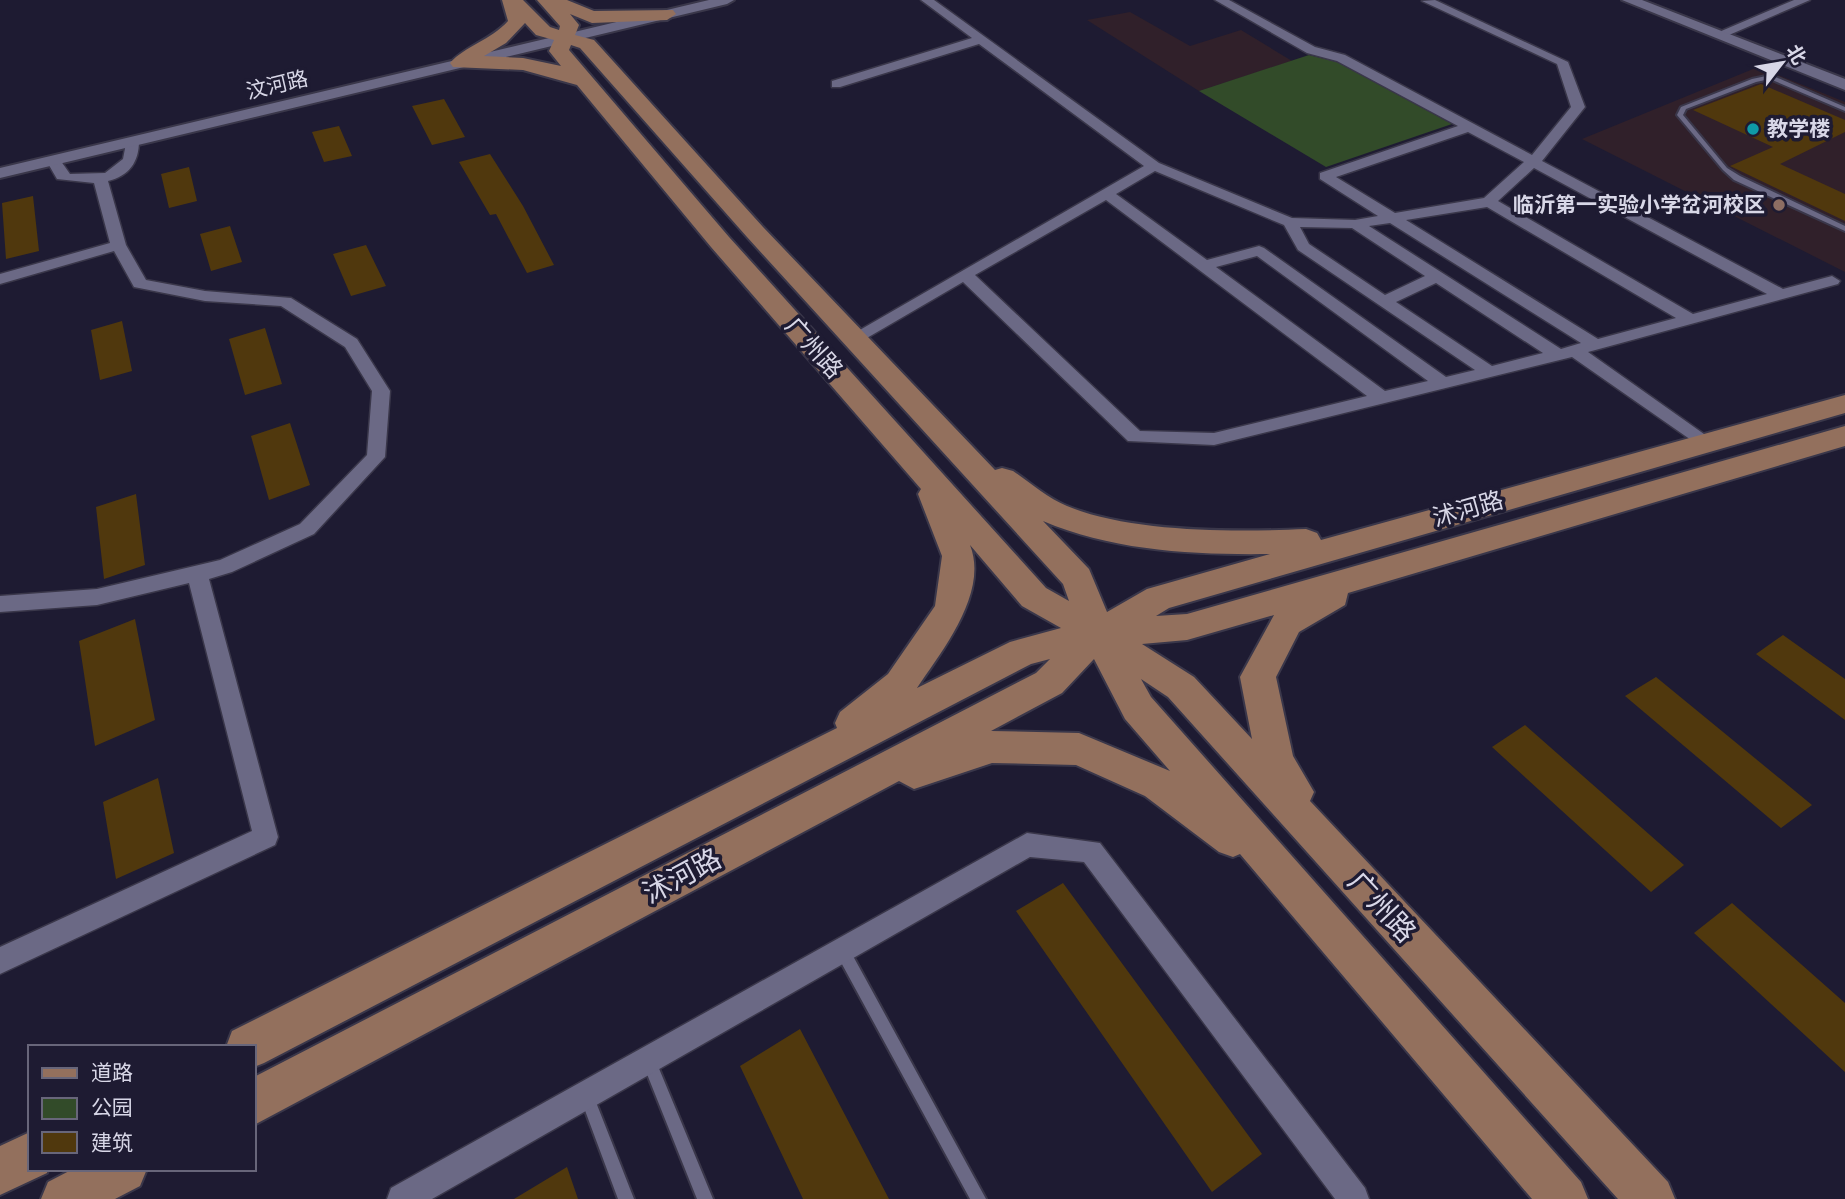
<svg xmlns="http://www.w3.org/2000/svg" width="1845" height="1199" font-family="Roboto,'Noto Sans SC',sans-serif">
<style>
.education{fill:#30202a}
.green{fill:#324b29}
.building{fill:#50380d}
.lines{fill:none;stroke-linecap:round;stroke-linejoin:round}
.service-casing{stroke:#3a374a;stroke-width:4}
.minor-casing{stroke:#3a374a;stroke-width:3}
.tertiary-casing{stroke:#3a374a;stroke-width:4}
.primary-casing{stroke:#3a374a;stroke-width:4}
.service{fill:#6b6985;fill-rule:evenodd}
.minor{fill:#6b6985;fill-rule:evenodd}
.tertiary{fill:#6b6985;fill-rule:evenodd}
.primary{fill:#93705d;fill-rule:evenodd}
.culture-dot{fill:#0f9aa8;stroke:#1e1b32;stroke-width:2.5}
.education-dot{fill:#8d6e63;stroke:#1e1b32;stroke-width:2.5}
.labels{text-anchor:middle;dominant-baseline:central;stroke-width:7;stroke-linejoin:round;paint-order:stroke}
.far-street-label{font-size:21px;fill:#d8d7e7;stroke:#1e1b32}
.far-poi-label{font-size:21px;font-weight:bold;fill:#d8d7e7;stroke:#1e1b32;text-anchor:start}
.street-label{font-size:24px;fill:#d8d7e7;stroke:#1e1b32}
.near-street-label{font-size:28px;fill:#d8d7e7;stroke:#1e1b32}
</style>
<rect width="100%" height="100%" fill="#1e1b32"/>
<!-- education -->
<path class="education" d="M1130 12 1190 46 1241 30 1292 61 1199 91 1087 20Z
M1758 67 1845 102V272L1582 139Z"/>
<!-- green -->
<path class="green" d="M1309 55 1337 62 1452 124 1326 167 1199 91Z"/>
<!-- building -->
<path class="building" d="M1761 84 1845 120V132L1780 164 1845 194V221L1730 166 1773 147 1693 110Z
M444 99 465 137 432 145 412 106Z
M339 126 352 156 324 162 312 132Z
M490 154 523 206 554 265 527 273 496 214 490 215 459 162Z
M189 167 197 201 169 208 161 174Z
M33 196 39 251 6 259 2 203Z
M230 226 242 262 211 271 200 234Z
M366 245 386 286 351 296 333 254Z
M122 321 132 371 100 380 91 330Z
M265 328 282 384 245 395 229 339Z
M290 423 310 485 269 500 251 436Z
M136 494 145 565 104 579 96 507Z
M135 619 155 720 95 746 79 641Z
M1783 635 1845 679V720L1756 654Z
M1656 677 1812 805 1781 828 1625 696Z
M1525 725 1684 865 1651 892 1492 747Z
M158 778 174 853 116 879 103 802Z
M1063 883 1262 1154 1212 1192 1016 911Z
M1732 903 1845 1003V1072L1694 933Z
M800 1029 889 1199H803L740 1066Z
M567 1167 578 1199H514Z"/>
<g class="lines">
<defs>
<path id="service" d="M1771 75 1845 107V111L1770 79 1756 82 1686 109 1683 115 1727 168 1740 176 1845 226V231L1734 180 1723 170 1677 115 1681 107 1752 79Z
M842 943 847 945 986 1199H970L837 955 835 950 837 945Z
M648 1052 653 1054 713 1199H697L641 1059 643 1054Z
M587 1090 592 1092 634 1199H618L580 1097 582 1092Z"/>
<path id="minor" d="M921 0H934L1159 163 1292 218 1355 220 1378 216 1320 179V173L1458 126 1337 61 1307 53 1215 0H1229L1315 47 1345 55 1532 155 1571 107 1557 64 1422 1 1435 0 1568 62 1585 107 1542 161 1783 289 1832 276 1840 281 1838 284 1588 352 1711 439 1713 443 1711 447 1704 449 1572 357 1214 445 1128 441 963 282 860 342 854 343 846 338 1144 166 979 44 840 87H832V81L972 38ZM1468 132 1524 162 1484 198 1395 213 1336 177ZM1534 168 1767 294 1693 314 1498 201ZM1155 171 1284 225 1298 250 1475 370 1446 377 1264 248 1259 246 1207 260 1116 194ZM1106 200 1367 396 1214 433 1140 431 975 275ZM1487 207 1676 318 1598 339 1406 220ZM1390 223 1581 343 1561 349 1369 226ZM1300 227 1352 228 1425 276 1385 295 1309 244ZM1257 256 1428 381 1385 391 1216 267ZM1436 283 1543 353 1492 366 1396 302Z
M1794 0H1810L1729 35 1719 32Z
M127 138 139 141C139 162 129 176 108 181L126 245 146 280 205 291 291 298 357 339 390 391 385 457 314 534 232 572 209 579 278 837 275 845 0 974V947L252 831 189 583 97 605 0 612V596L97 589 220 560 300 524 367 455 372 391 345 347 281 306 205 301 134 287 114 251 0 284V274L110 243 94 183 57 179 46 160 58 157 70 174 105 173 123 159Z
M1027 833 1100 843 1365 1188 1369 1199H1335L1084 862 1030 857 432 1199H387L391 1188Z"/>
<path id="tertiary" d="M709 0H734L727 4 0 178V168Z
M1622 0H1642L1845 79V90Z"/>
<path id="primary" d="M502 0H523L550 27 559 30 560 26 537 0H567L594 11 673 10 676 14 667 20 592 23 570 14 579 25 575 35 594 40 763 227 995 470 1002 468 1013 471C1031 483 1047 498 1067 506 1132 533 1236 532 1306 529L1317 533 1321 540 1845 395V413L1169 608 1156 616 1187 614 1845 426V446L1348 593 1345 605 1299 632 1276 677 1293 756 1314 792 1310 801 1668 1182 1675 1199H1618L1168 697 1141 679 1151 697 1581 1182 1588 1199H1532L1240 854 1233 857 1219 852 1145 796 1076 765 992 763 914 789 899 781 254 1125V1077L1036 673 1050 659 1031 664 264 1063 254 1067V1047H226L232 1031 837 728 835 723 840 712 888 674 935 606 942 556 918 494 921 489 711 247 577 85 523 70 453 67 450 63C465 46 491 40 508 21ZM525 23 536 35 554 40 549 51 561 66 523 58 484 56 506 43ZM571 45 580 48 747 237 1063 584 1069 601 1046 588 729 237 569 50ZM1043 521C1113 551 1195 555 1270 554L1147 589 1107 612 1089 569ZM970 545 1022 606 1061 628 1010 642 917 688C942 651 989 593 970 545ZM1274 615 1240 677 1252 739 1194 677 1142 644 1187 640ZM1094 659 1125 719 1170 771 1079 733 991 731 1062 693Z
M30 1132V1169H48L47 1173 0 1195V1146Z
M73 1169H147L140 1186 115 1199H41L48 1182Z"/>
</defs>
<!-- service casing -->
<use href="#service" class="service-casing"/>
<!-- minor casing -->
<use href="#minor" class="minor-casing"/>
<!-- tertiary casing -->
<use href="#tertiary" class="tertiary-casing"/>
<!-- primary casing -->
<use href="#primary" class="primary-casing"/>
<!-- service -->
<use href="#service" class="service"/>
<!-- minor -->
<use href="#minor" class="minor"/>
<!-- tertiary -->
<use href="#tertiary" class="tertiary"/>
<!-- primary -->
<use href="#primary" class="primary"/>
</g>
<!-- markers -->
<circle class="culture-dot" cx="1753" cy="129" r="7"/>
<circle class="education-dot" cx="1779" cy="205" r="7"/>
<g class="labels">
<!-- far-street labels -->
<g class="far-street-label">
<text transform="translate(277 85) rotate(-13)">汶河路</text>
</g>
<!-- far-poi labels -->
<g class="far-poi-label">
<text x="1767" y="129">教学楼</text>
<text x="1765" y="205" text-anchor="end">临沂第一实验小学岔河校区</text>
</g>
<!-- street labels -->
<g class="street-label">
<text transform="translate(814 348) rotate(48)">广州路</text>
<text transform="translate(1468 509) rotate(-16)">沭河路</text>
</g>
<!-- near-street labels -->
<g class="near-street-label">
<text transform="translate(682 876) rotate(-28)">沭河路</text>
<text transform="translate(1382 907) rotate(47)">广州路</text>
</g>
</g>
<!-- legend -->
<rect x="28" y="1045" width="228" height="126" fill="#1e1b32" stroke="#68667a" stroke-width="2"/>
<rect x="42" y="1068" width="35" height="10" fill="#93705d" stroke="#68667a" stroke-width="2"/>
<text x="91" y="1080" font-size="21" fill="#d8d7e7">道路</text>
<rect x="42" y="1098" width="35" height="21" fill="#324b29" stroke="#68667a" stroke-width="2"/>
<text x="91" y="1115" font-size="21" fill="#d8d7e7">公园</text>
<rect x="42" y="1132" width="35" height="21" fill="#50380d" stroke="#68667a" stroke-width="2"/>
<text x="91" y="1150" font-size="21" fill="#d8d7e7">建筑</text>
<!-- north arrow -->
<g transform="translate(1782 63) rotate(59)" stroke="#1e1b32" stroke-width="5" paint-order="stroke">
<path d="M0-5L12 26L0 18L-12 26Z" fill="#d8d7e7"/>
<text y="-10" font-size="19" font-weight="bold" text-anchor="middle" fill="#d8d7e7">北</text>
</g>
</svg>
